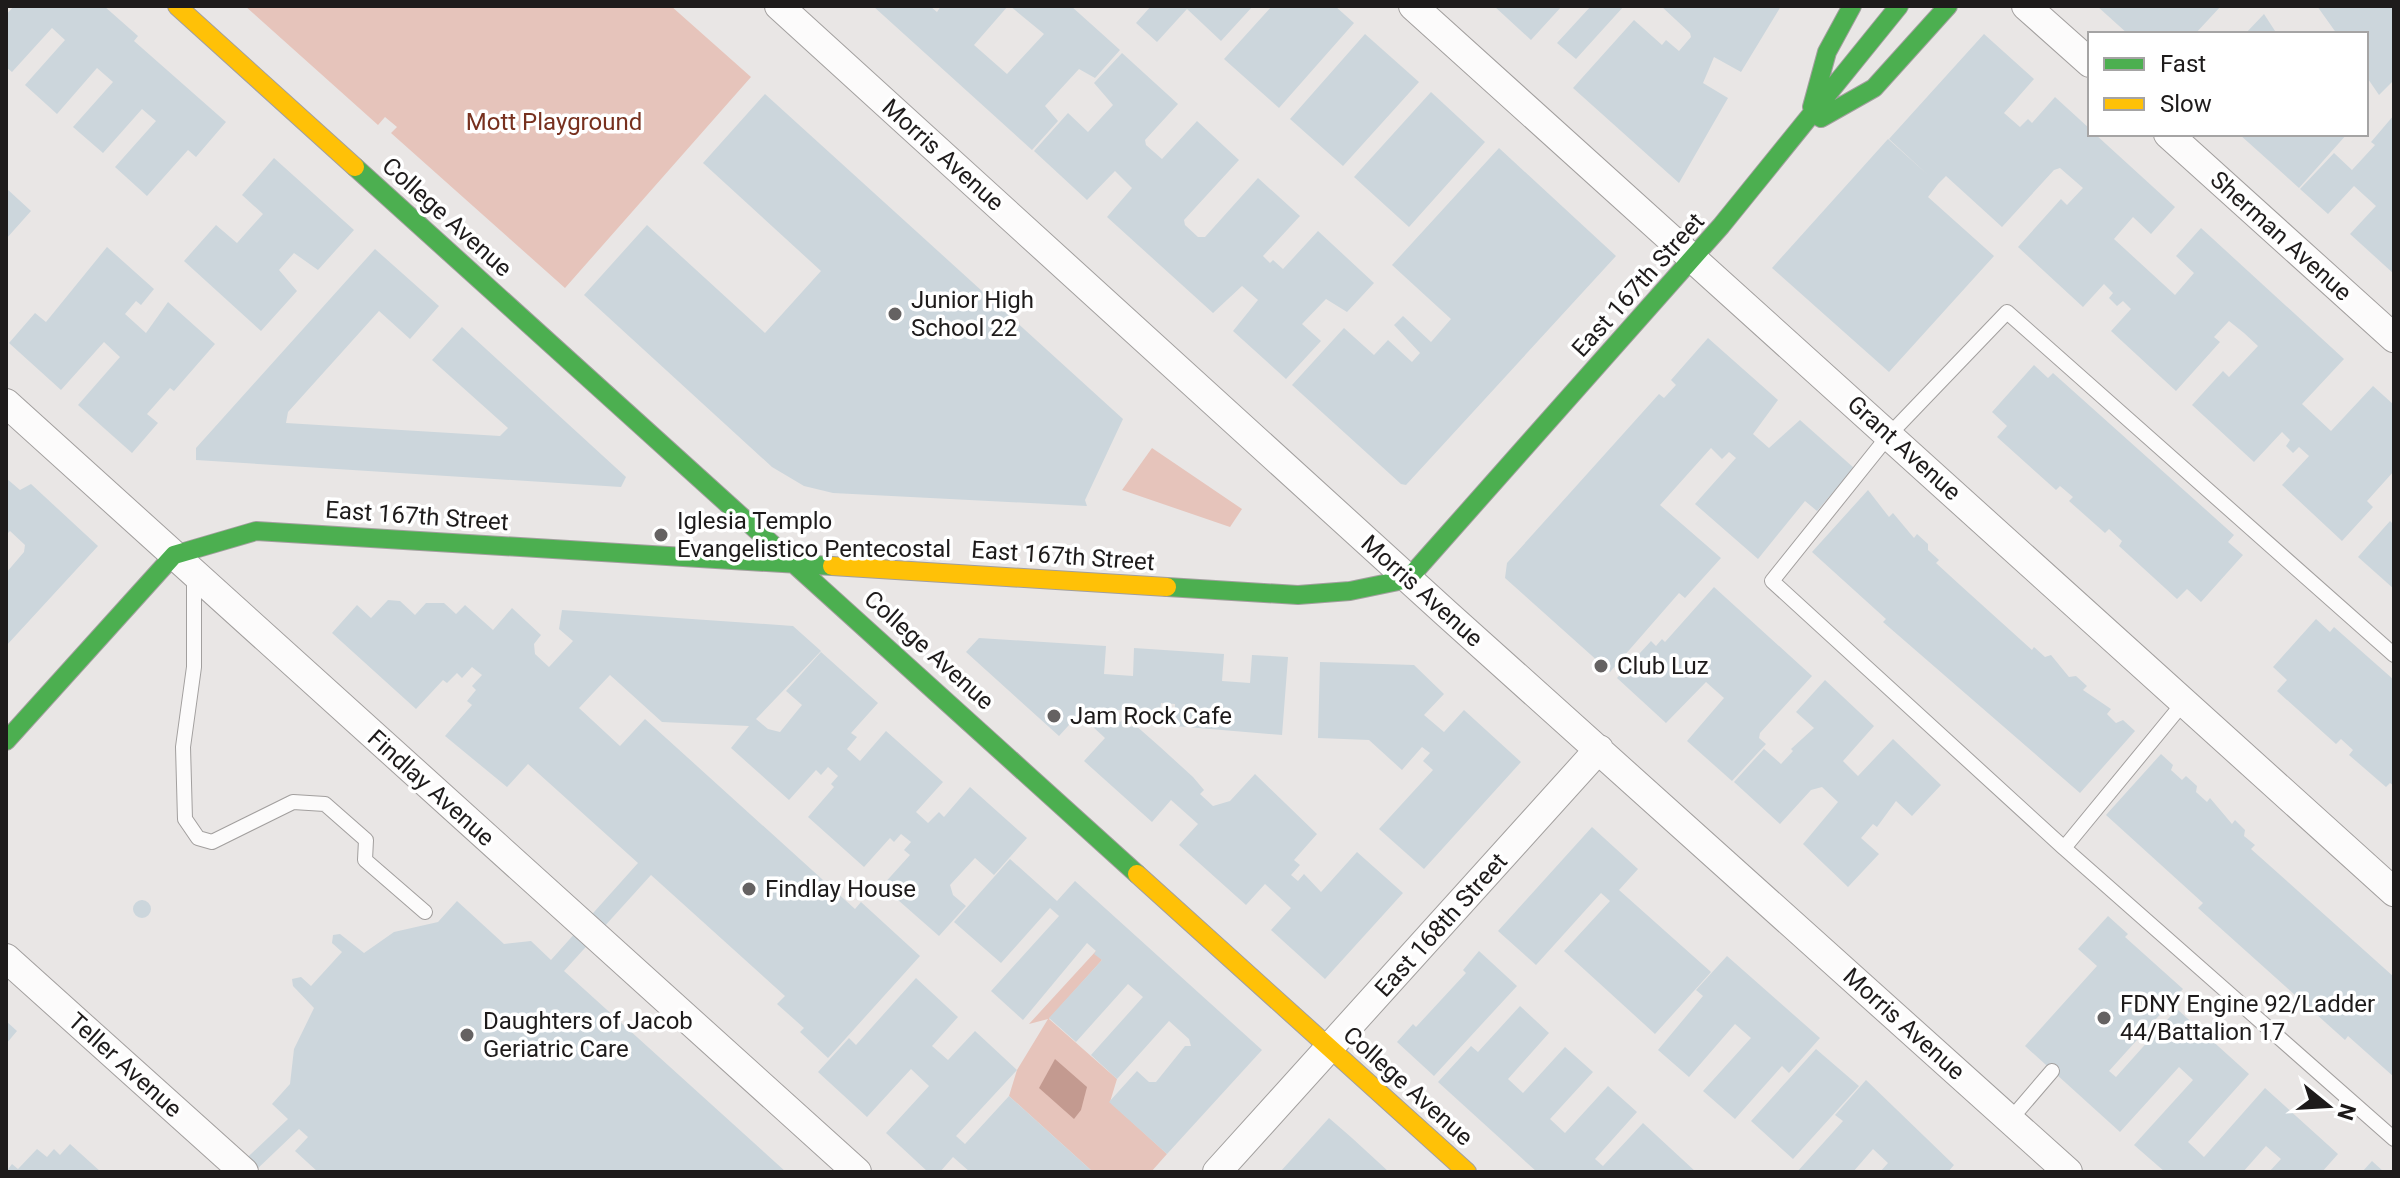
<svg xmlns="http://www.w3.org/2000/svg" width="2400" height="1178" font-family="Roboto,sans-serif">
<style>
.green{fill:#e6c4bb}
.water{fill:#c39a90}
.building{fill:#ccd6dc}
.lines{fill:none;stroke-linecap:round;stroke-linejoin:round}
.lane-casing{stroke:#a29f9e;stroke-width:16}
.street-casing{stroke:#a29f9e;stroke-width:30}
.fast-casing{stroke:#a29f9e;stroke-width:20}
.slow-casing{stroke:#a29f9e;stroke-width:20}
.lane{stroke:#fcfbfb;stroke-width:14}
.street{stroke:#fcfbfb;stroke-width:28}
.fast{stroke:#4caf50;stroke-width:18}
.slow{stroke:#ffc107;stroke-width:18}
.poi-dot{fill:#656262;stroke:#fff;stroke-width:3}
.labels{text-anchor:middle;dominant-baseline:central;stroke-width:7;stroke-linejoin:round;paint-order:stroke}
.park-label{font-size:24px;fill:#77301e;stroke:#fff}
.street-label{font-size:24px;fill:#1e1b1b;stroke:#fff}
.poi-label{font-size:24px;fill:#1e1b1b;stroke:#fff;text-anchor:start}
</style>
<rect width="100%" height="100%" fill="#e9e6e5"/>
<!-- green -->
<path class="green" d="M245 6H671L751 77 565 288 391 133 397 127 385 117 378 125Z
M1152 448 1242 509 1230 527 1122 490Z
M1096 951 1102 960 1049 1019 1117 1079 1110 1102 1167 1154 1151 1172H1093L1009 1096 1017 1070 1048 1019 1029 1024Z"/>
<!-- water -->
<path class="water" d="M1055 1059 1087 1087 1081 1110 1074 1119 1039 1088Z"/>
<!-- building -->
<path class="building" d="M14 6H104L138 36 134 41 226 122 196 157 188 150 147 196 115 167 156 121 142 109 103 153 73 127 113 82 97 68 57 114 25 85 65 40 52 28 12 72 6 67V15Z
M873 6H930L937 12 941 6H1008L974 45 1007 74 1044 34 1010 6H1071L1120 50 1095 78 1079 69 1045 106 1058 121 1032 150Z
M1151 6H1253L1221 41 1187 9 1157 42 1136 23Z
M1272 6H1335L1354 23 1279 108 1224 59Z
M1494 6H1562L1531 40Z
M1591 6H1624L1576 59 1557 43Z
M1661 6H1781L1741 72 1714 57 1703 83 1728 98 1679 183 1573 88 1634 20 1662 45 1666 40 1679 51 1691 37 1690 33Z
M2097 6H2221L2195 34H2128Z
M2317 6H2394V80L2379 95 2366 76V34H2337Z
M2264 14 2277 34H2245Z
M1365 34 1419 82 1343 166 1290 119Z
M1984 34 2034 79 2004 113 2020 127 2028 119 2032 123 2055 97 2090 129V134H2095L2175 207 2151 234 2133 217 2114 239 2175 295 2194 273 2176 256 2201 228 2344 359 2302 404 2331 431 2373 386 2394 405V471L2367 501 2373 507 2342 541 2282 485 2309 456 2299 447 2293 453 2286 446 2290 440 2282 432 2254 462 2192 405 2223 371 2229 377 2258 346 2244 333 2229 321 2214 337 2220 342 2176 391 2111 331 2131 309 2123 301 2117 306 2109 298 2113 293 2104 284 2083 307 2018 247 2061 199 2067 205 2083 188 2060 168 2054 170 2002 227 1946 176 1938 184 1928 197 1994 256 1889 372 1772 268 1888 139 1928 175 1889 139Z
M1122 53 1178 104 1145 140 1146 145 1162 159 1197 121 1239 160 1184 220 1185 225 1198 237H1205L1258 178 1300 216 1263 256 1270 263 1273 260 1283 269 1318 231 1374 283 1347 312 1326 299 1302 324 1321 341 1286 379 1233 331 1258 300 1242 286 1213 313 1107 217 1132 188 1115 171 1087 200 1034 151 1068 113 1088 132 1113 105 1094 83Z
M1431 92 1485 142 1409 227 1354 177Z
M765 94 1123 419 1085 500 1087 506 833 493 804 486 772 467 584 295 647 225 765 333 821 271 703 163Z
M2394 115V274L2350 234 2376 206 2354 186 2328 214 2300 189 2334 153 2352 170 2375 145 2371 142Z
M2239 134H2347L2299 188Z
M1499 148 1616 256 1406 485 1401 484 1292 385 1344 328 1374 355 1388 340 1412 362 1420 353 1394 325 1403 316 1431 342 1451 319 1392 265Z
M274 158 354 230 318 270 294 253 279 270 297 291 261 331 184 261 216 225 237 243 263 214 242 195Z
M6 188 31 211 6 239Z
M107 247 154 289 141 305 136 301 125 314 146 333 168 302 215 344 174 391 170 388 147 414 158 423 132 453 78 405 120 357 104 342 61 390 9 343 35 313 46 322Z
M375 249 439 306 410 339 379 311 288 412 286 423 500 436 508 428 432 360 462 327 626 477 621 487 196 460V448Z
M1708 338 1778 400 1753 434 1769 448 1800 420 1854 468 1817 511 1805 501 1758 559 1695 504 1736 458 1729 452 1722 459 1711 448 1660 505 1721 558 1685 598 1679 593 1610 672 1505 578 1507 563 1659 394 1664 398 1676 385 1671 380Z
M2034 365 2048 378 2053 373 2234 535 2228 542 2243 555 2201 602 2187 589 2177 599 2119 546 2122 541 2109 529 2105 533 2069 501 2073 497 2060 486 2056 490 1997 437 2007 426 1992 412Z
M6 478 20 490 31 484 98 546 6 646V573L24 552 25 545 10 531 6 535Z
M1868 490 1889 517 1893 513 1914 538 1917 534 1928 544V550L1939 560 1936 563 1960 585 2032 650 2034 647 2045 657 2051 655 2069 677 2076 676 2087 686 2083 690 2111 709 2107 714 2116 723 2123 720 2135 731 2080 793 1883 622 1886 619 1812 552Z
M2390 521 2394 525V589L2358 557Z
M1714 587 1812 676 1760 733 1759 738 1766 744 1732 781 1687 741 1724 698 1706 682 1666 723 1617 678 1651 641 1656 646 1662 639 1665 642Z
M388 600 400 601 415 615 426 603H444L456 614 465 605 493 630 512 608 541 635 534 644 535 654 549 667 573 641 559 629 562 610 793 626 821 651 756 719 768 729 780 732 802 705 786 691 821 652 878 703 851 733 857 737 847 749 860 761 886 731 943 782 916 812 928 823 939 812 944 817 970 787 1027 838 994 875 975 858 950 885 953 895 966 906 939 936 882 886 910 855 904 850 911 842 901 834 894 842 890 838 864 867 808 817 834 787 831 784 838 776 828 767 821 775 816 770 789 800 731 748 749 726 662 722 610 675 579 708 620 746 645 719 855 909 861 902 920 956 828 1058 800 1032 804 1028 777 1004 785 996 651 875 564 971 786 1172H318L295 1151 308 1137 299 1129 254 1172H232L288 1119 272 1104 290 1084 294 1049 314 1008 293 986 292 979 301 977 311 986 342 952 332 943 333 935 340 934 364 953 394 932 438 922 457 901 504 944 531 941 551 960 638 863 528 764 507 787 445 736 472 705 467 701 476 690 472 686 482 675 472 667 462 678 457 673 447 683 443 680 416 709 332 633 357 605 371 618Z
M2316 619 2330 632 2334 627 2394 680V786L2390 783 2386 787 2349 755 2353 750 2341 739 2336 744 2277 691 2287 680 2273 667Z
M979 638 1106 646 1104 674 1133 676 1134 648 1224 654 1222 681 1250 683 1252 655 1288 657 1282 735 1175 726V704L1161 703 1160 711 1118 710 1113 716 1120 722 1124 718 1131 727 1134 724 1159 746 1193 777 1204 790 1200 794 1213 806 1230 801 1255 774 1317 834 1294 860 1300 865 1291 875 1298 881 1304 874 1321 892 1357 852 1403 893 1325 979 1271 930 1291 908 1265 884 1246 905 1179 845 1198 824 1171 800 1152 822 1084 761 1105 738 1079 714 1059 736 966 652Z
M1320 662 1414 665 1444 694 1424 715 1444 732 1464 710 1521 762 1424 869 1379 829 1433 770 1423 761 1430 753 1422 747 1402 770 1369 740 1318 738Z
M1825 680 1874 726 1843 761 1858 776 1893 739 1941 785 1912 816 1896 801 1877 827 1873 824 1861 838 1879 854 1848 887 1803 844 1838 802 1822 787 1811 790 1780 824 1734 782 1764 749 1781 764 1793 751 1791 749 1814 728 1796 712Z
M2161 754 2173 765 2171 770 2182 780 2186 776 2197 786 2196 792 2207 802 2210 798 2232 824 2235 820 2245 830 2244 836 2255 845 2251 849 2394 977V1077L2348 1036 2345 1040 2198 908 2203 903 2106 815Z
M1592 827 1638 869 1619 890 1711 972 1655 1034 1564 951 1610 901 1601 893 1536 965 1498 931Z
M1010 859 1057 901 1075 881 1262 1050 1167 1154 1109 1102 1137 1071 1149 1082H1156L1185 1046H1191L1189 1039 1169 1021 1117 1079 1091 1055 1143 997 1128 984 1076 1042 1049 1018 1102 960 1094 954 1096 951 1087 943 1023 1020 991 991 1059 916 1050 908 1001 963 954 922Z
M133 909a9 9 0 1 1 18 0a9 9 0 1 1-18 0Z
M2108 916 2128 934 2125 937 2183 989 2109 1071 2116 1077 2177 1009 2249 1074 2188 1142 2204 1157 2265 1088 2338 1154 2322 1172H2269L2281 1159 2266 1146 2243 1172H2165L2134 1145 2193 1080 2179 1067 2120 1132 2025 1046 2097 966 2078 949Z
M1479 951 1517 986 1434 1076 1397 1042 1413 1024 1416 1027 1466 973 1463 970Z
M1727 956 1820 1038 1789 1073 1782 1066 1735 1119 1703 1091 1751 1038 1735 1024 1689 1077 1658 1050 1703 996 1696 990Z
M916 978 958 1017 932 1046 948 1060 975 1031 1017 1070 956 1136 965 1144 1009 1096 1093 1172H970L953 1157 940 1172H928L886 1133 929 1086 911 1069 867 1117 818 1072 849 1038 856 1045Z
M1520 1006 1549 1033 1508 1079 1523 1093 1565 1047 1593 1072 1550 1119 1565 1133 1608 1086 1637 1112 1595 1159 1603 1166 1643 1123 1696 1172H1537L1438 1082 1471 1046 1478 1052Z
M6 1021 17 1031 6 1044Z
M1816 1049 1859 1086 1793 1159 1751 1121Z
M1866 1080 1954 1165 1948 1172H1880L1888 1163 1873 1149 1853 1172H1797L1843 1121 1835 1115Z
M1329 1118 1352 1138 1389 1172H1280Z
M70 1144 101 1172H6L12 1164 18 1169 37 1149 47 1157 54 1149 60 1155Z
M2372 1161 2384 1172H2362Z"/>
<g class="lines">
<defs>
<path id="lane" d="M194 574V667L183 747 185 819 198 838 212 842 293 802 325 804 366 840 365 860 425 912
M2184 702 2064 848 2394 1139
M2064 848 1772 581 1889 435 2007 312 2394 655
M2010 1120 2052 1071"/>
<path id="street" d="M779 6 1447 614 2068 1172
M1413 6 2394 892
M2026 6 2090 63
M2168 134 2394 338
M6 403 857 1172
M6 958 244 1172
M1217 1172 1599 749"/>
<path id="fast" d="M1812 107 1827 52 1852 6
M1821 118 1874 88 1948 6
M355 167 1137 874
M1167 587 1298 595 1350 591 1408 579 1721 226 1899 6
M6 741 174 555 256 531 832 566"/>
<path id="slow" d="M177 6 355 167
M832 566 1167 587
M1137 874 1467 1172"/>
</defs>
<!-- lane casing -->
<use href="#lane" class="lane-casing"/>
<!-- street casing -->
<use href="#street" class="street-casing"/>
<!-- fast casing -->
<use href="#fast" class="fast-casing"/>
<!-- slow casing -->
<use href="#slow" class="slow-casing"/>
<!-- lane -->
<use href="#lane" class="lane"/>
<!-- street -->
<use href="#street" class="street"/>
<!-- fast -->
<use href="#fast" class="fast"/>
<!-- slow -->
<use href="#slow" class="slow"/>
</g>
<!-- markers -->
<g class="poi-dot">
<circle cx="895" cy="314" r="8"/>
<circle cx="661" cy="535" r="8"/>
<circle cx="1601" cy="666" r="8"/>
<circle cx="1054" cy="716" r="8"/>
<circle cx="749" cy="889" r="8"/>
<circle cx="2104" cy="1018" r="8"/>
<circle cx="467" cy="1035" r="8"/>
</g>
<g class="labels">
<!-- park labels -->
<g class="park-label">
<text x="554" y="122">Mott Playground</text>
</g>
<!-- street labels -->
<g class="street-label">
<text transform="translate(943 155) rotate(42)">Morris Avenue</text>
<text transform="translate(447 217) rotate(42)">College Avenue</text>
<text transform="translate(2281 236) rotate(42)">Sherman Avenue</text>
<text transform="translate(1638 285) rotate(-48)">East 167th Street</text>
<text transform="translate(1904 448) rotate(42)">Grant Avenue</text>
<text transform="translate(417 516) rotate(4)">East 167th Street</text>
<text transform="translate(1063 556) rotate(4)">East 167th Street</text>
<text transform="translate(1422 591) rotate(42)">Morris Avenue</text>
<text transform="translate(929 650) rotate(42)">College Avenue</text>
<text transform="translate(431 788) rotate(42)">Findlay Avenue</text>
<text transform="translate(1441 925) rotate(-48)">East 168th Street</text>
<text transform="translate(1904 1024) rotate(42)">Morris Avenue</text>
<text transform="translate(125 1065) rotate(42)">Teller Avenue</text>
<text transform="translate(1408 1086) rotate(42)">College Avenue</text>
</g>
<!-- poi labels -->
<g class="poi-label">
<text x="911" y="300">Junior High<tspan x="911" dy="28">School 22</tspan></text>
<text x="677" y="521">Iglesia Templo<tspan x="677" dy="28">Evangelistico Pentecostal</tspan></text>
<text x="1617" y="666">Club Luz</text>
<text x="1070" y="716">Jam Rock Cafe</text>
<text x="765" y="889">Findlay House</text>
<text x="2120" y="1004">FDNY Engine 92/Ladder<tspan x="2120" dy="28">44/Battalion 17</tspan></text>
<text x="483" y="1021">Daughters of Jacob<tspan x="483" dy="28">Geriatric Care</tspan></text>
</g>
</g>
<!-- border -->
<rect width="2400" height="1178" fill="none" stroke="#1e1b1b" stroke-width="16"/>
<!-- legend -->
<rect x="2088" y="32" width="280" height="104" fill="#ffffff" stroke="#a5a4a4" stroke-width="2"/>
<rect x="2104" y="58" width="40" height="12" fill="#4caf50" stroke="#a5a4a4" stroke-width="2"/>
<text x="2160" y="72" font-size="24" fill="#1e1b1b">Fast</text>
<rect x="2104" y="98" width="40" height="12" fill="#ffc107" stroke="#a5a4a4" stroke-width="2"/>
<text x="2160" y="112" font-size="24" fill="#1e1b1b">Slow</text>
<!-- north arrow -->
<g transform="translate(2328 1106) rotate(108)" stroke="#ffffff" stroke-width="6" paint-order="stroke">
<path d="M0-6L14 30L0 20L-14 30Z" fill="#1e1b1b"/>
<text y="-12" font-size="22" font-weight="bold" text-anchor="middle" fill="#1e1b1b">N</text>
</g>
</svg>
